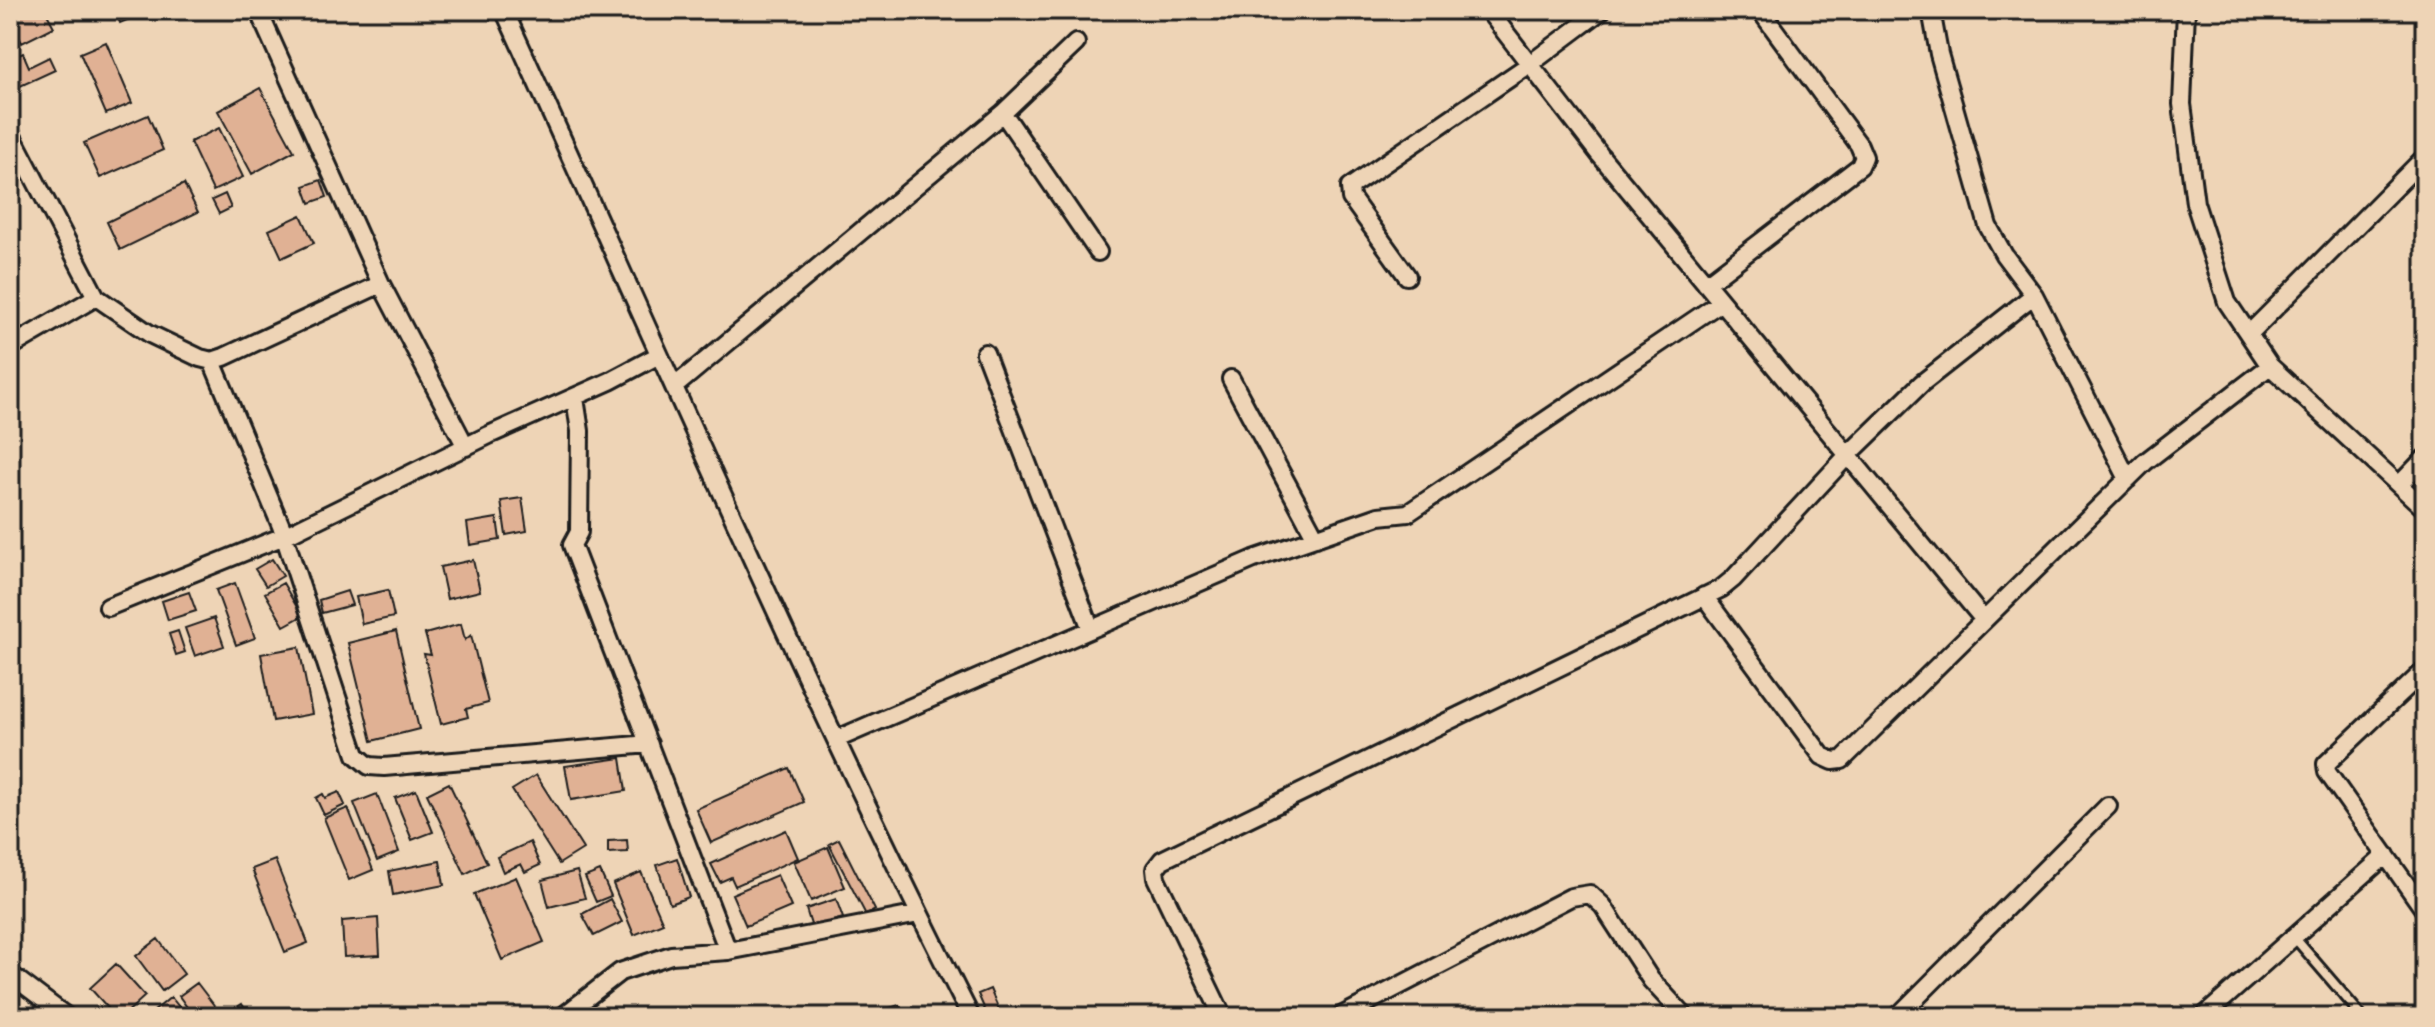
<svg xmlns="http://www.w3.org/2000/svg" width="2435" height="1027" font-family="Dekko,sans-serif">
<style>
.building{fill:#e0b194;stroke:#1c1c1c;stroke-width:2}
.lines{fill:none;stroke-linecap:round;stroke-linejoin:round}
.service-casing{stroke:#1c1c1c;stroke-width:14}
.minor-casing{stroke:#1c1c1c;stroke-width:22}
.service{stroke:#eed4b6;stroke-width:8}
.minor{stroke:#eed4b6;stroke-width:16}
</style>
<rect width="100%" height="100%" fill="#eed4b6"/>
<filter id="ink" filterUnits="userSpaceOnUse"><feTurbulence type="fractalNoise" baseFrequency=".0125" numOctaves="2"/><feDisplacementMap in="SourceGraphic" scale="16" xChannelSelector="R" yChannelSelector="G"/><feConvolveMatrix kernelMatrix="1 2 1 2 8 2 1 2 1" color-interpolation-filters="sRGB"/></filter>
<g filter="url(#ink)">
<!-- building -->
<path class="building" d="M10 10H45L54 27 22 43 10 19Z
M115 10H151L120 23Z
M106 42 132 103 106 114 80 53Z
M23 53 29 67 49 57 55 70 16 88 10 75V59Z
M260 88 294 151 252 174 218 111Z
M148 115 163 150 100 178 84 143Z
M219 128 243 177 213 191 190 142Z
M321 180 327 197 310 203 304 186Z
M184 184 198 212 120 250 107 222Z
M225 194 231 208 219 214 212 200Z
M301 215 314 243 282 258 269 230Z
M522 498 527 531 506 535 501 501Z
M497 518 500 540 470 545 467 523Z
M272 559 283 576 266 586 255 569Z
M473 560 480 591 447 599 440 567Z
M235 583 255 638 236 645 216 590Z
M283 583 302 616 284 626 265 593Z
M388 590 394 617 362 624 356 597Z
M347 591 352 605 322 613 319 600Z
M189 592 196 611 168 620 162 601Z
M214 618 224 646 195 656 185 628Z
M461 624 465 640 471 635 488 703 466 709 468 717 441 724 424 654 431 655 425 634Z
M178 631 185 652 176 655 169 634Z
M396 631 419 729 372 741 348 643Z
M299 647 312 714 273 721 261 654Z
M621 758 626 791 571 800 565 766Z
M789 768 804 802 711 843 696 809Z
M536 775 583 849 559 864 512 790Z
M449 783 487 863 465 874 427 794Z
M416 790 433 832 412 840 395 798Z
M339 792 345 805 324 815 316 798 323 794 325 798Z
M377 794 399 852 377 861 354 803Z
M348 808 373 870 349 880 324 818Z
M786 830 798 858 735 886 731 877 720 882 711 864Z
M839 839 875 910 866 915 829 844Z
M627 840 628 852 608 853V841Z
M530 842 540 865 525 872 521 864 503 872 497 857Z
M828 847 845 887 811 901 794 862Z
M677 858 689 897 670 904 657 865Z
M275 860 308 943 285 952 252 869Z
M440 861 444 885 393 895 389 871Z
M577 871 585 898 549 907 542 880Z
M600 871 611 896 596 902 585 877Z
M641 872 663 923 634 935 613 884Z
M777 875 791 907 746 926 732 894Z
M516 877 544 942 502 960 474 894Z
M610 899 622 922 594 936 582 914Z
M836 899 843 918 812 928 806 909Z
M378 918 380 955 344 957 342 921Z
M158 939 184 974 162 991 136 956Z
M116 964 145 996 122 1017H116L90 988Z
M197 983 223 1017H194L179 996Z
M990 989 1002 1017H988L978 994Z
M171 997 187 1017H147Z
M242 1004 250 1017H239L234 1009Z
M10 1005 24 1016 23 1017H10Z
M899 1005 903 1017H886L883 1010Z"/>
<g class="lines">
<defs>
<path id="service" d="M2294 937 2361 1015"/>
<path id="minor" d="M258 10 381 284 466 447
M504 10C657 346 804 687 971 1017
M1488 10 1600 155 1984 620
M1931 10 1939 54 1988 226 2004 255 2034 295 2128 479
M2186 10 2182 104 2195 203 2227 302 2270 366 2425 509
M1003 113 1098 252
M10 132 96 297 150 334 200 358 212 361 224 357 381 284
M1407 276 1351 198 1350 187 1530 64 1602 10
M1706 284 1860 166 1864 157 1859 145 1760 10
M2249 334 2425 157
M10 347 96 297
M985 353 1091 629
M212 361 281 526 356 755 369 766 384 767 649 744
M1231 379 1316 538
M674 387 1003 113 1076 43
M575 398 580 431 579 532 572 545 728 951
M2399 485 2425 458
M1704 596 1822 756 1833 761 1842 760 2145 462 2270 366
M108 607 284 536 489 435 610 381 659 355
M2425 670 2326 764 2327 772 2425 911
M837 739 1254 559 1379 516 1408 513 1721 302
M10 974 67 1017
M562 1017 620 972 671 955 728 951 919 914
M1223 1017 1156 878 1155 869 1162 860 1722 588 1733 579 1848 455 1922 383 2034 295
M1339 1017 1571 897 1590 894 1603 906 1651 980 1685 1017
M1897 1017 2108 806
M2203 1017 2386 855"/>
</defs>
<!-- service casing -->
<use href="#service" class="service-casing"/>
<!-- minor casing -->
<use href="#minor" class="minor-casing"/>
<!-- service -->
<use href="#service" class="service"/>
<!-- minor -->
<use href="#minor" class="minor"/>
</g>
</g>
<!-- margin -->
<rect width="2435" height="1027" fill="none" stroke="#eed4b6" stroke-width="40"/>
<rect x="20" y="20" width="2395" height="987" fill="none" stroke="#1c1c1c" stroke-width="3" filter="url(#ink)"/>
</svg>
